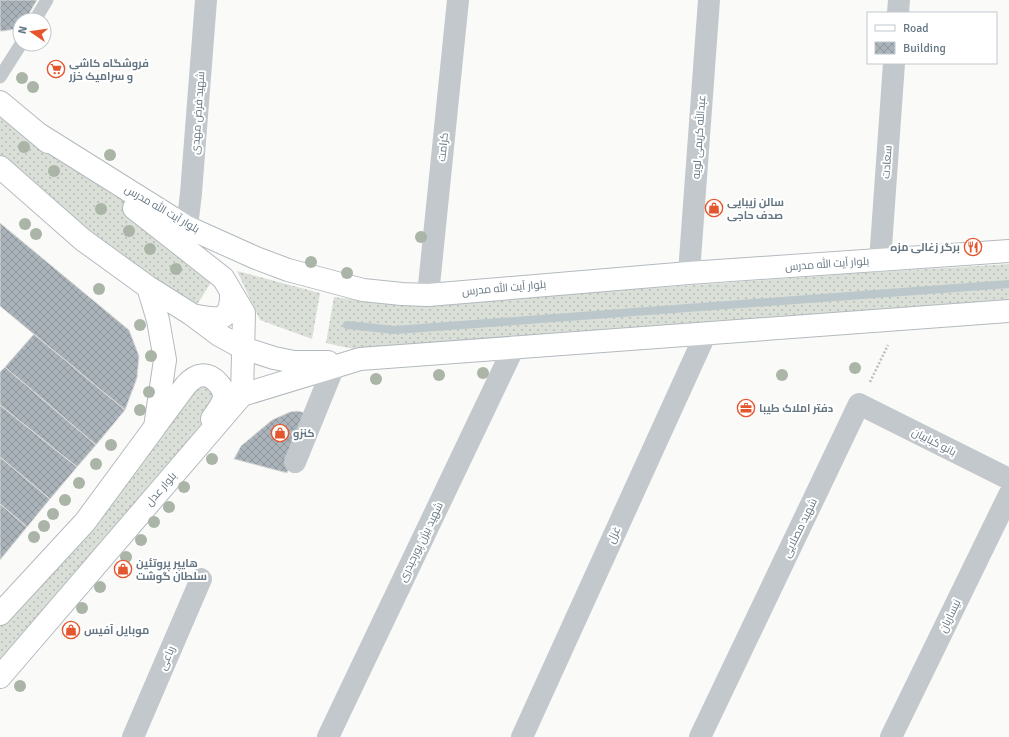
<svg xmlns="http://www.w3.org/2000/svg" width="1009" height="737" font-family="Signika,Cairo,sans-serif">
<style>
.grass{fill:url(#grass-dots)}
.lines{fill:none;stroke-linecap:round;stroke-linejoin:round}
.stream{stroke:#bbc7cb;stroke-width:8}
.building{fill:url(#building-cross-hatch);stroke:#dcdcda}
.secondary-casing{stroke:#b3babf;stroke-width:24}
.path{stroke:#bbbfc2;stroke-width:2.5;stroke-dasharray:2 2;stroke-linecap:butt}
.lane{stroke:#c3c8cc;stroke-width:13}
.street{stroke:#c3c8cc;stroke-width:22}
.secondary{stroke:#fff;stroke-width:22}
.tree{fill:#aab4a7}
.labels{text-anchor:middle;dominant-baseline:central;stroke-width:4;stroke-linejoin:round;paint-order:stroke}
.poi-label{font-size:11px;font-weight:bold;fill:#657683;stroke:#fff;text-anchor:start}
.street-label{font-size:11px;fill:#657683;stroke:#fff}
</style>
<defs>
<pattern id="grass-dots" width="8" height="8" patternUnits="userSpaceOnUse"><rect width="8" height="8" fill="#dadfd7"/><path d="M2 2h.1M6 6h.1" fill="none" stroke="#b4b9b4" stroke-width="1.8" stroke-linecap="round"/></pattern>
<pattern id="building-cross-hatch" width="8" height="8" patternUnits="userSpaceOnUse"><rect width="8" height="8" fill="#aab3b9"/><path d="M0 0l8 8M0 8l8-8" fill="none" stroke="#8e969c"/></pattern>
</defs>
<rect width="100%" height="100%" fill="#fafaf8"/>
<!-- grass -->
<path class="grass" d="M0 102 37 133 217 273 191 314 0 167Z
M1009 264V301L363 351 326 343 334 297 402 306 862 273Z
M237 271 320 293 312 339 260 320Z
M196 377 222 402 0 677V614Z"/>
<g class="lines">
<!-- stream -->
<path class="stream" d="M347 325 395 330 1009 284"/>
</g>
<!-- building -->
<path class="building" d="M0 0H37L25 20H20V25L15 29 4 31H0Z
M0 223 129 330 139 356 137 378 125 410 0 306Z
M34 334 125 410 96 445 5 367Z
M5 367 96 445 77 467 0 405V372Z
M0 405 77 467 50 499 0 457Z
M297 411 311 414 287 473 234 459 241 446 272 420 290 412Z
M0 457 50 499 27 527 0 504Z
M0 504 27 527 0 560Z"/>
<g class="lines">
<defs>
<path id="secondary" d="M0 102 48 142
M37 133 187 227 256 258 288 270 363 290 402 294 428 295 689 273 1009 251
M0 167 83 240 148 287 191 314 219 335 243 348 274 358 294 362H328
M134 208 223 278 244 313 242 395
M192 315C216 320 232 324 231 292
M157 424 186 385C196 374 207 371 218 383 222 387 224 391 224 397 223 405 216 412 212 419
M0 614 85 522 155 427 165 360 158 320 148 287
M0 677 242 395 360 359 1009 311"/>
</defs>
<!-- secondary casing -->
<use href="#secondary" class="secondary-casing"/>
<!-- path -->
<path class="path" d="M870 382 888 345"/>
<!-- lane -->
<path class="lane" d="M35 20 47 0
M0 77 21 44"/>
<!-- street -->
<path class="street" d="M898 13 899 0
M187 227 191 193 206 0
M880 261 894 63
M689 273 709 0
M428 295 458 0
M295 462 334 366
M133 737 201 579
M328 737 514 347
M522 737 706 333
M700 737 859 404 1009 479
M891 737 1009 495"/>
<!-- secondary -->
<use href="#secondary" class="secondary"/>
</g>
<!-- trees -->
<g class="tree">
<circle cx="22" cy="78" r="6"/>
<circle cx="33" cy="87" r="6"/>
<circle cx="24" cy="147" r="6"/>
<circle cx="110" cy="155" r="6"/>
<circle cx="54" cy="171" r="6"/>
<circle cx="101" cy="209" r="6"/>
<circle cx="25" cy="224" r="6"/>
<circle cx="129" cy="231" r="6"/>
<circle cx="36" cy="234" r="6"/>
<circle cx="421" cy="237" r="6"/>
<circle cx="150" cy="249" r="6"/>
<circle cx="311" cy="262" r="6"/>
<circle cx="176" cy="269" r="6"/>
<circle cx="347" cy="273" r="6"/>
<circle cx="99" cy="289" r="6"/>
<circle cx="140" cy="325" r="6"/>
<circle cx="151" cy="356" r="6"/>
<circle cx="855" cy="368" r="6"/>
<circle cx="483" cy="373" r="6"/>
<circle cx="439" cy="375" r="6"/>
<circle cx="782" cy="375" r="6"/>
<circle cx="376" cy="379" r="6"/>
<circle cx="149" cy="392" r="6"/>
<circle cx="140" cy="410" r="6"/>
<circle cx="111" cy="445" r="6"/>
<circle cx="212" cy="459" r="6"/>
<circle cx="96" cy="464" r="6"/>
<circle cx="79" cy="483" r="6"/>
<circle cx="184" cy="487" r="6"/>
<circle cx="65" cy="500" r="6"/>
<circle cx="169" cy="507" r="6"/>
<circle cx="53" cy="514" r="6"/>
<circle cx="154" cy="522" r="6"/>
<circle cx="44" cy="526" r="6"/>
<circle cx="34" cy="537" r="6"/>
<circle cx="141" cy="540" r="6"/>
<circle cx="126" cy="557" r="6"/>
<circle cx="100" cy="587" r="6"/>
<circle cx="82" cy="608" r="6"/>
<circle cx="20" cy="686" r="6"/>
</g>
<!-- icons -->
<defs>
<symbol id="supermarket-ring" viewBox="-11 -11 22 22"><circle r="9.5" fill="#fff" stroke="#e4572e" stroke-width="1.5"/><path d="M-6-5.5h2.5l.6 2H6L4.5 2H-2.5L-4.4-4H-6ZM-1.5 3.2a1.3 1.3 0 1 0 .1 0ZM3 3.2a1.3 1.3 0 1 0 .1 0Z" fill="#e4572e"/></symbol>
<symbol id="shop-ring" viewBox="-11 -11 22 22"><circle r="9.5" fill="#fff" stroke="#e4572e" stroke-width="1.5"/><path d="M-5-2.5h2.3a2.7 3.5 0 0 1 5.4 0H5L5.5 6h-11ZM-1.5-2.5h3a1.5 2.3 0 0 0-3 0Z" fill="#e4572e"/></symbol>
<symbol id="restaurant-ring" viewBox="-11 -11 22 22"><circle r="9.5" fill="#fff" stroke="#e4572e" stroke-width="1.5"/><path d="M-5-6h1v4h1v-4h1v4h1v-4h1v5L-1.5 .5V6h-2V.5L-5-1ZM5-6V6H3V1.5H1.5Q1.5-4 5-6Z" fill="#e4572e"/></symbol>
<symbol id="office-ring" viewBox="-11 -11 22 22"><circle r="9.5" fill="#fff" stroke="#e4572e" stroke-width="1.5"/><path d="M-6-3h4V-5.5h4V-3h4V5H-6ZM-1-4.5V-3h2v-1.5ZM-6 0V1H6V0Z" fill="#e4572e"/></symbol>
</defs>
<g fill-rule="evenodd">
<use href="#supermarket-ring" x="46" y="59" width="20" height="20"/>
<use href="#shop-ring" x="704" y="198" width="20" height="20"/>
<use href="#restaurant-ring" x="963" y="237" width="20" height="20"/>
<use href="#office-ring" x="736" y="398" width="20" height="20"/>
<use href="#shop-ring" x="270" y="423" width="20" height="20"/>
<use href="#shop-ring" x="113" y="559" width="20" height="20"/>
<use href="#shop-ring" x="61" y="620" width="20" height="20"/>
</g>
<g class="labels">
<!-- poi labels -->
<g class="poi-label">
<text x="69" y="63">فروشگاه کاشی<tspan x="69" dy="13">و سرامیک خزر</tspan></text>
<text x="727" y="202">سالن زیبایی<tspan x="727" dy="13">صدف حاجی</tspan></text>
<text x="960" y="247" text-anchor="end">برگر زغالی مزه</text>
<text x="759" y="408">دفتر املاک طیبا</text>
<text x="293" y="433">کنزو</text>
<text x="136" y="563">هایپر پروتئین<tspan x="136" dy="13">سلطان گوشت</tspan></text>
<text x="84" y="630">موبایل آفیس</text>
</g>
<!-- street labels -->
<g class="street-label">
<text transform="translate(198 113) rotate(-86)">شهید فرض مهدی</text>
<text transform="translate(699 137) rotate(-86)">عبدالله کریمی لویه</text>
<text transform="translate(443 147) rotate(-84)">کرامت</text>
<text transform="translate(887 162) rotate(-86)">سعادت</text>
<text transform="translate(162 209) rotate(30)">بلوار آیت الله مدرس</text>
<text transform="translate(827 264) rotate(-4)">بلوار آیت الله مدرس</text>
<text transform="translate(504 288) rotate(-5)">بلوار آیت الله مدرس</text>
<text transform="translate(934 442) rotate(27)">بانو کبابیان</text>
<text transform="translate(161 489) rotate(-49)">بلوار عدل</text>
<text transform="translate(800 528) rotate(-64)">شهید مصلایی</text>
<text transform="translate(614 535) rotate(-65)">غزل</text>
<text transform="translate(421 542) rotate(-64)">شهید بیژن پورحیدری</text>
<text transform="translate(950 616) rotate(-64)">نیساریان</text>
<text transform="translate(167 658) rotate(-67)">رباعی</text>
</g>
</g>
<!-- legend -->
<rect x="867" y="12" width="130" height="52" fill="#ffffff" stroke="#c1c8cd"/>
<rect x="875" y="25" width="20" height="6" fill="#ffffff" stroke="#c1c8cd"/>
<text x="903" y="32" font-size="12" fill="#657683">Road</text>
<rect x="875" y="42" width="20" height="12" fill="url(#building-cross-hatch)" stroke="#c1c8cd"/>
<text x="903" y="52" font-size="12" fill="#657683">Building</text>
<!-- north arrow -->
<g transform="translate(32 32) rotate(283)"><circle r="19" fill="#ffffff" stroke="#c1c8cd"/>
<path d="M0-3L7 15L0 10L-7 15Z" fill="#e4572e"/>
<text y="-6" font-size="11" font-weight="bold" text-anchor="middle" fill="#657683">N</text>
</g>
</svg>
